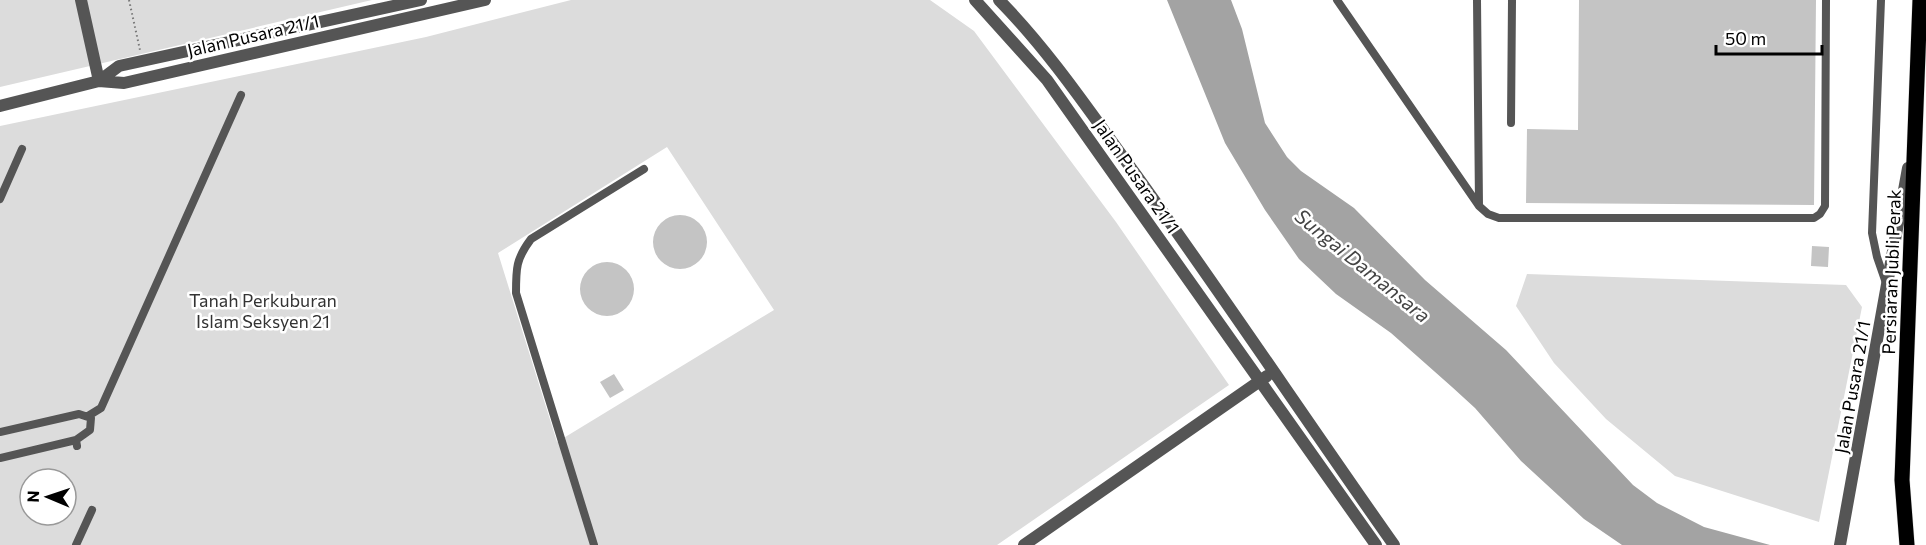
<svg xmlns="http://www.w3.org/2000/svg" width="1926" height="545" font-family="Commissioner,sans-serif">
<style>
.green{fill:#dcdcdc;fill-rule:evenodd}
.water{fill:#a3a3a3}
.building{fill:#c4c4c4}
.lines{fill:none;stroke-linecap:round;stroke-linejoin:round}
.primary-casing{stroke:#dbdbdb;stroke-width:16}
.path{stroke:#777;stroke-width:2;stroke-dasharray:1.5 3;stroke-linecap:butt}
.lane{stroke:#555;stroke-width:8}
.street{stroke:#555;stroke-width:12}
.primary{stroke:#000;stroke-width:15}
.labels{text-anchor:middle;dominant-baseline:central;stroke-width:5;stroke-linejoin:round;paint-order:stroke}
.street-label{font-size:18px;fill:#000;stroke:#fff}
.park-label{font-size:18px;fill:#333;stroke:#fff}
.water-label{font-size:20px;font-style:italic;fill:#444;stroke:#fff}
</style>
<rect width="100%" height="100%" fill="#fff"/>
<!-- green -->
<path class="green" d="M0 0H372L0 87Z
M571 0H930L974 31 1116 222 1229 385 997 545H0V126L426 37ZM667 147 774 310 557 442 498 253ZM30 479H66V515H30Z
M1527 274 1846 285 1862 307 1819 522 1675 476 1606 419 1554 363 1516 306Z"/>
<!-- water -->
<path class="water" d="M1167 0H1231L1242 29 1265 123 1287 157 1301 171 1354 208 1425 280 1506 350 1633 485 1657 503 1704 527 1770 545H1622L1584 519 1521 461 1475 408 1452 387 1391 333 1336 294 1299 259 1265 210 1225 143Z"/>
<!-- building -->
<path class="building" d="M1579 0H1816L1814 205 1526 203 1527 129 1578 130Z
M653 242a27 27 0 1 1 54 0a27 27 0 1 1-54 0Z
M1812 246 1829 247 1828 267 1811 266Z
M580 289a27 27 0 1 1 54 0a27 27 0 1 1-54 0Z
M614 374 624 390 610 398 600 382Z"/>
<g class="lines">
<defs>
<path id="primary" d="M1907 545 1902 480 1920 0"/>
</defs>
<!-- primary casing -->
<use href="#primary" class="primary-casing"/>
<!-- path -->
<path class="path" d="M129 0 140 50"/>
<!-- lane -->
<path class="lane" d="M1337 0 1479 206 1488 214 1499 218H1814L1820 214 1825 206 1826 0
M1477 0 1479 205
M1881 0 1872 233 1877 257 1886 283
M1511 123 1512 0
M0 199 22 149
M88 416 101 408 241 95
M0 432 79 414 91 418 90 430 76 440
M0 458 76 440 77 446
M76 545 92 510
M594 545 516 293C516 268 516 259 531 239L644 169"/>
<!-- street -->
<path class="street" d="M81 0 99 81
M975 0 1047 80 1376 545
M999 0C1052 54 1094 118 1139 179 1226 300 1308 423 1394 545
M99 81 119 66 421 0
M0 106 99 81 124 83 485 0
M1024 545 1267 376
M1840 545 1908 168"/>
<!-- primary -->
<use href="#primary" class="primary"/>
</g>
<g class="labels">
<!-- street labels -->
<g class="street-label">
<text transform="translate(253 35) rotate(-13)">Jalan Pusara 21/1</text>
<text transform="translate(1137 176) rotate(55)">Jalan Pusara 21/1</text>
<text transform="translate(1891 272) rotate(-88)">Persiaran Jubli Perak</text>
<text transform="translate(1852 387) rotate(-80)">Jalan Pusara 21/1</text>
</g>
<!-- park labels -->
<g class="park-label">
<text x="263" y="300">Tanah Perkuburan<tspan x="263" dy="21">Islam Seksyen 21</tspan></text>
</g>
<!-- water labels -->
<g class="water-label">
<text transform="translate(1363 265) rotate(39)">Sungai Damansara</text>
</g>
</g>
<!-- north arrow -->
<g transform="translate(48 497) rotate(272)"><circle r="28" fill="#ffffff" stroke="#999999" stroke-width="1.5"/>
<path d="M0-4.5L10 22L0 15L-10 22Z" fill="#000000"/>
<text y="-9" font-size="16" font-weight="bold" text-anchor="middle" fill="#000000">N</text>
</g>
<!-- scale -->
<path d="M1716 45v9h106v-9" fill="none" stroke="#000000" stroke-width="3"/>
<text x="1725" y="45" font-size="18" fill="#000000" stroke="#ffffff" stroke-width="4.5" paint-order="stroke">50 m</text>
</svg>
